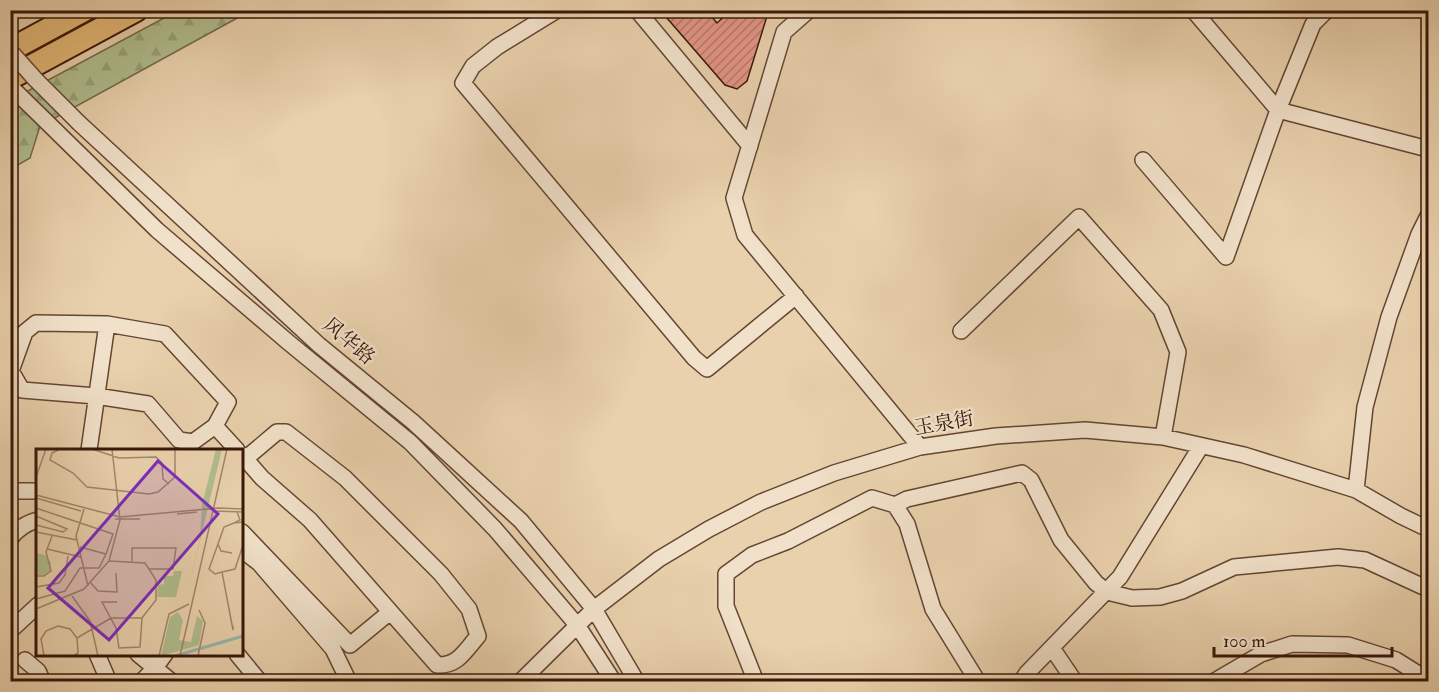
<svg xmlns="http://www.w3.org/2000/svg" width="1439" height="692" font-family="'IM FELL Double Pica','Noto Serif SC',serif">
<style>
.forest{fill:url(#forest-firs);stroke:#746a4c;stroke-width:1.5}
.building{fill:url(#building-hatch);stroke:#381709;stroke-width:1.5}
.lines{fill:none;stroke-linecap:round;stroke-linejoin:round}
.minor-casing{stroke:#644632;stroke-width:18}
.highway-casing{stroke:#381709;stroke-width:26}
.minor{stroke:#f1e1ca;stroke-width:15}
.highway{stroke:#e4b876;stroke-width:22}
.minor-bridge-casing{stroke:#644632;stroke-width:18;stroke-linecap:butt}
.minor-bridge{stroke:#f1e1ca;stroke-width:15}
.labels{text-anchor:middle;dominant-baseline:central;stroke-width:4.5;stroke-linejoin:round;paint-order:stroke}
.street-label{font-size:20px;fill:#381709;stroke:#f1e1ca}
.inset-river{fill:none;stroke:#97b7ac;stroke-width:3}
.inset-road{fill:none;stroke:#a2876b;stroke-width:1.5}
.view{fill:#7b2cbf;fill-opacity:0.15;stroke:#7b2cbf;stroke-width:3}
.inset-edge{fill:none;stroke:#381709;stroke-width:3}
</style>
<defs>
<pattern id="forest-firs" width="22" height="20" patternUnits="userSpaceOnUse" patternTransform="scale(1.5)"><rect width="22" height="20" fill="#b0bd8e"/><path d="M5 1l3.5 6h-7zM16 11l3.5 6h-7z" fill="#98a279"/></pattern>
<pattern id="building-hatch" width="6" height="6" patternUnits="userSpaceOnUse" patternTransform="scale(1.5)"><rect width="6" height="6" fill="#e49586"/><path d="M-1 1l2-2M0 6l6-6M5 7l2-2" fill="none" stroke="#ba796c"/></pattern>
</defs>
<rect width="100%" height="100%" fill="#e9d1ad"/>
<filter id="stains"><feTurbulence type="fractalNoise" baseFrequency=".00333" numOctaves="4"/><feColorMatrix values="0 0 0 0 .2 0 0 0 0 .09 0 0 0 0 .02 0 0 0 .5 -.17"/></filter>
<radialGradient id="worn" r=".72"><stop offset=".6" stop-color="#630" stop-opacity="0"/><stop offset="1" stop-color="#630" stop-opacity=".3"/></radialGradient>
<!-- forest -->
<path class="forest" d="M177 11H250L40 126 30 158 11 169V100Z"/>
<!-- building -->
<path class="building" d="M660 10H706L717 23 731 10H762L767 16 747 81 737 89 725 85Z"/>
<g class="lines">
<defs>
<path id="minor" d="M557 10 497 47 473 66 463 83 694 358 707 369 796 296
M637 10 750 146
M809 10 784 32 734 198 745 235 920 447
M1193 10 1278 110 1428 149
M10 86 157 230 288 342 410 442 495 529 577 625 614 682
M79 123 319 345 413 422 521 521 594 609 637 682
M1143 160 1226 257 1278 110 1313 24 1327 10
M36 323 107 324 165 334 228 402 215 426 193 442 179 440 148 404 96 396 22 390 11 371 25 332Z
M961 331 1079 217 1161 310 1178 352 1163 437
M215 426 237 450
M89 450 107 324
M242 455 262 478 310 520 437 665C458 666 465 651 478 636L469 609 441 574 345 478 286 432H277L245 459
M1356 490 1365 407 1389 317 1419 234 1428 216
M10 491H38
M895 505 907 499 1022 473 1031 480 1061 540 1096 583 1107 592 1132 598 1160 597 1182 591 1234 567 1338 557 1365 560 1428 589
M242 532 350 645 390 612
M10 539C17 529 26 523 38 520
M242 550 259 563 333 649 349 682
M10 631 38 605
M1052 648 1075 682
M97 654 109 682
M138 654 172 682
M237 654 260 682
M25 660 38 671 43 682
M141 682 155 668 165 654
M520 682 594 609 659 559 709 529 761 502 834 473 920 447 996 436 1085 430 1163 437 1244 455 1356 490 1401 516 1428 529
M756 682 726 606V574L752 555 788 541 872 498 895 505 907 524 933 609 978 682
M1021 682 1027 673 1120 577 1201 446
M1213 682 1261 654 1292 644 1348 645 1396 660 1428 680"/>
<path id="highway" d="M10 50 84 10
M10 78 136 10"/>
</defs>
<!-- minor casing -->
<use href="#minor" class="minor-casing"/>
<!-- highway casing -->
<use href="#highway" class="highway-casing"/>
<!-- minor -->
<use href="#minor" class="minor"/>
<!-- highway -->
<use href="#highway" class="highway"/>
<defs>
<path id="minor-bridge" d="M10 51 36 80 79 123"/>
</defs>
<!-- minor-bridge casing -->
<use href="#minor-bridge" class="minor-bridge-casing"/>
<!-- minor-bridge -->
<use href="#minor-bridge" class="minor-bridge"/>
</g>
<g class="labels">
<!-- street labels -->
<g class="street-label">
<text transform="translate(349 341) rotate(40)">风华路</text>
<text transform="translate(944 423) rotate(-10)">玉泉街</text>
</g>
</g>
<!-- overview -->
<g transform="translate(36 449)">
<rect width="207" height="207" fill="#e9d1ad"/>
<path d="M180 0H186L150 150 164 90 166 56ZM142 163 147 171 143 191 155 193 161 167 167 172 163 196 125 207 134 168Z" fill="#b0bd8e"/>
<path d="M0 104 9 106 15 113 14 122 9 126H0ZM138 122H146L140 148H121L122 136 128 135V127H137Z" fill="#b0bd8e"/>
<path class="inset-river" d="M139 207 207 187"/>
<path class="inset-road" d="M24 0 16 4 14 11 37 24 51 38 113 45 122 43 139 28V0M56 0 83 9 120 8 126 14 127 30 133 35M0 28 10 0M0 46 84 68 182 59 207 60M0 49 45 62M0 59 77 85 70 105 44 98M48 60 40 87 52 137M177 62 207 63M201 63 204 71 198 74 207 73M141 65 161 63M0 67 31 80 27 83 0 76M79 70H104M0 83 41 91M182 95 173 120 179 125 186 123M11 100 45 108M196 104 185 102 182 95 188 78 198 74M96 112V99H140L137 120H112M0 127H8L15 122 10 103 16 87M55 134 62 142 81 143 80 124M0 138 23 134 29 126 32 107M36 147 54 172 62 207M0 150 29 142 44 119H63L70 105M81 153H66L80 179 83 199 104 198 106 169M0 160 48 140 73 112 84 71 76 0M197 177V181L186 123 199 120 207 96M41 189 75 169H106L120 151V131L109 114 73 112M8 207 5 190 10 182 22 177 34 180 41 189 42 204 37 207M123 207 133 165 153 155M144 207 191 0M162 207 169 174 163 161"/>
<path class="view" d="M122 12 182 65 73 191 12 139Z"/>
<rect width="207" height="207" class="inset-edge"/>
</g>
<!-- margin -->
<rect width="1439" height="692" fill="none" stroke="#e9d1ad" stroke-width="36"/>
<rect x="12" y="12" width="1415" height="668" fill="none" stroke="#381709" stroke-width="3"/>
<rect x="18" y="18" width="1403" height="656" fill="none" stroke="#381709" stroke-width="1.5"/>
<!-- scale -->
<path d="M1214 647v9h178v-9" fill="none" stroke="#381709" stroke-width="3"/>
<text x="1223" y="647" font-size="18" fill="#381709" stroke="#f1e1ca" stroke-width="4.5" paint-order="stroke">100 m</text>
<rect width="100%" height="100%" filter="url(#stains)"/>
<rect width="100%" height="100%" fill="url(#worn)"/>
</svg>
